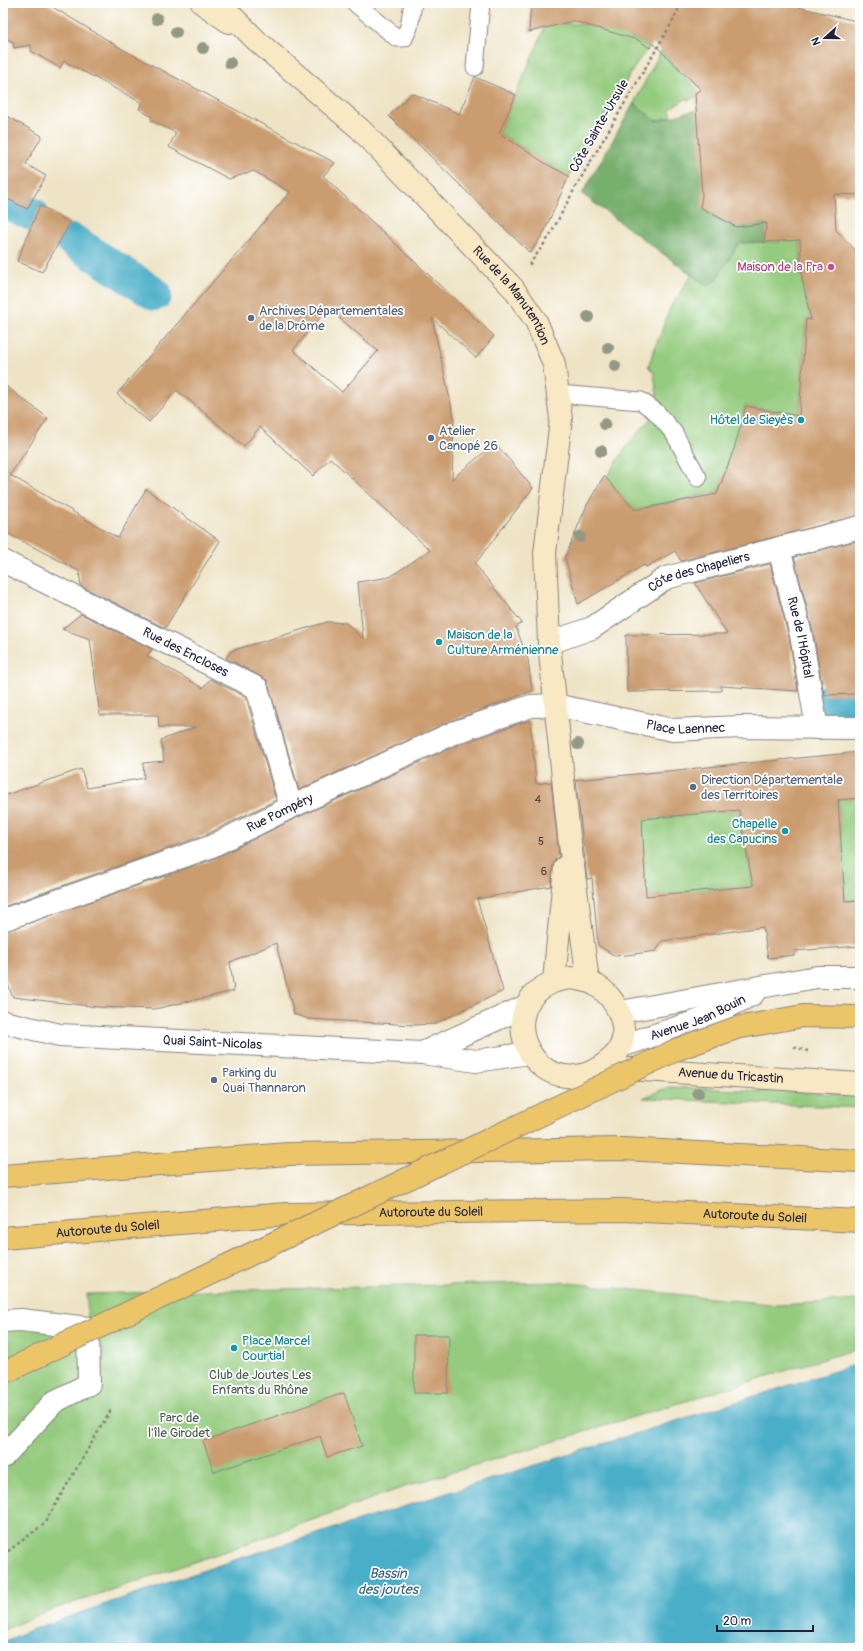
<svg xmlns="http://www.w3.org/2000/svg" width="863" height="1651" font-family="Pangolin,sans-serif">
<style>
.green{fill:#94cb7e;stroke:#5b765c}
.forest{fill:#77af6d;stroke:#4c6854}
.water{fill:#48aec8;stroke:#356882}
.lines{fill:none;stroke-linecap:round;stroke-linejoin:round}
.canal{stroke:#48aec8;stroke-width:34}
.building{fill:#ca9c70;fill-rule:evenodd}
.service-casing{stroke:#888280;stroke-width:19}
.pedestrian-casing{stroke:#888280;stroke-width:24}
.minor-casing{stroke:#888280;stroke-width:24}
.tertiary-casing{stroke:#888280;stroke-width:24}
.secondary-casing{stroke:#888280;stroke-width:24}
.motorway-casing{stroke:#888280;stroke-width:24}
.path{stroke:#888280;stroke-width:2.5;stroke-dasharray:3 3;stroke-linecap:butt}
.service{stroke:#fff;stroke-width:17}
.pedestrian{stroke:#fff;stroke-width:22}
.minor{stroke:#fff;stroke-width:22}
.tertiary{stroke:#fff;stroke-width:22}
.secondary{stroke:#f8e8c3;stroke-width:22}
.motorway{stroke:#edc569;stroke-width:22}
.primary-bridge-casing{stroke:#888280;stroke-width:24;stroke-linecap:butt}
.primary-bridge{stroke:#edc569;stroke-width:22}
.tree{fill:#949986}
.hotel-dot{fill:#d1479c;stroke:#fff;stroke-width:1.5}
.service-dot{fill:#5c6f8a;stroke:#fff;stroke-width:1.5}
.culture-dot{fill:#0f9aa8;stroke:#fff;stroke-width:1.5}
.labels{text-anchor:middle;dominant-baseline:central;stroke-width:3.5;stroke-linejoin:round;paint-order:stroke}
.number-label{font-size:11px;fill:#4c4048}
.street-label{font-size:13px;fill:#22223b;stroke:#fff}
.hotel-label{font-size:13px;fill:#b23c85;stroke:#fff;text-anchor:end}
.service-label{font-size:13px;fill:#4e5e75;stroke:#fff;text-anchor:start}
.culture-label{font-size:13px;fill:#0d838f;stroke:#fff;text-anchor:end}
.park-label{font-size:13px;fill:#4a5d52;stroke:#fff}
.water-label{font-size:14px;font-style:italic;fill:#33617a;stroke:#fff}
</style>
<rect width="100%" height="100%" fill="#fff"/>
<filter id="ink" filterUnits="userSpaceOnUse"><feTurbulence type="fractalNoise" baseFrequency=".025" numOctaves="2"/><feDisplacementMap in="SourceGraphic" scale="8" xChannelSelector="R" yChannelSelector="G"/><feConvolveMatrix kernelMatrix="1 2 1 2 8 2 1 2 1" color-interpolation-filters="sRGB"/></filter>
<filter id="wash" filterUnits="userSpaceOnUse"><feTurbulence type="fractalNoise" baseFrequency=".012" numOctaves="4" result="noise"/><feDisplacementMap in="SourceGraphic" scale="16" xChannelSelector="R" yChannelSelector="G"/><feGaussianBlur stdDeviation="0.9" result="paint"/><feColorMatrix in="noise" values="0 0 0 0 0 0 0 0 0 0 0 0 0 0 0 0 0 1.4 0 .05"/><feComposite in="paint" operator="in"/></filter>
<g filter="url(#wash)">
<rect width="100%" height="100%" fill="#eee3c5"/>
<!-- green -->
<path class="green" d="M566 23 600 26V28L638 40 649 48 638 61 569 177 499 133 545 27Z
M661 51 701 94 688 101 687 98 670 109 672 116 656 121 634 103Z
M799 233 802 278 811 320 806 319 799 416 745 406 734 449 718 492 635 510 606 478 627 446 656 412 657 396 654 373 648 366 671 306 692 274 707 286 716 280 739 242H778Z
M860 798V900L845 901 838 800Z
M739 810 753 886 637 897 636 876 645 875 644 859 631 820Z
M668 1087 860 1095V1108L643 1098Z
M559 1282 779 1305 860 1300V1348L407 1486 229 1550 40 1614 3 1630V1321L88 1328 87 1294Z"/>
<!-- forest -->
<path class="forest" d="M634 103 656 121 695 110 696 121 716 117 700 207 736 227 766 223 764 242 739 243 716 280 707 286 582 194Z"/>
<!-- water -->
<path class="water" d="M860 1363V1648H3V1642L30 1630 234 1560Z"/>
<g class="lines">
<!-- canal -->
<path class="canal" d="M3 201 32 214
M73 241 155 294
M827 702H860"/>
</g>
<g id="blocks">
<!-- building -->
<path class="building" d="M3 3H46L124 50 335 163 323 176 494 336 476 358 432 318 454 418 452 479 495 443 533 488 475 564 522 623 516 627 528 660 532 691 448 722 299 790 267 680 226 658 231 651 327 622 346 623 363 639 358 582 390 577 430 550 330 458 313 476 260 427 244 446 177 390 149 422 117 394 290 192 254 171 229 179 169 147 176 133 151 120 152 117 139 109 142 103 64 61 60 68 31 51V45L14 48 13 42 3 37ZM328 308 378 351 342 392 293 350Z
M531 3H782L860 22V195L834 194 836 230 860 255V515L681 561 675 551 646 567 644 565 578 604 565 557 587 505 604 476 635 510 717 494 734 449 746 406 799 416 806 319 811 320 802 279 800 240 764 242 767 223 736 227 700 207 702 196 695 93 701 90 653 43 650 48 638 40 573 21 529 32Z
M475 77 516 95 499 133 548 165 569 176 543 234 530 253 389 116 412 93 459 114Z
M3 114 42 136 26 164 46 176 27 209 8 199 3 207Z
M40 205 70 223 42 272 17 261Z
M3 384 48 418 10 475 118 538 146 489 220 541 165 628 81 586 79 571 3 531Z
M860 540V694L824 695 813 632 794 557Z
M770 564 789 638 798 691 721 686V691L627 692 626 635 727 634 695 583Z
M81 614 152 649 147 656 203 688 210 679 246 697 276 800 205 835 3 907V796L81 769 87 788 144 778 143 763 164 761 161 740 196 727H159L158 715H100L90 639 62 629Z
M530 720 536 784 551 782 559 856 555 860 553 865 551 886 477 899 503 991 434 1024 414 1025 309 1019 294 1014 276 943 230 962 234 991 155 1009 98 1007 13 997 3 972V932L214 859 296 818 458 745Z
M860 752V798L838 800 845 901 860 900V946L794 951 795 955 768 958 763 927 662 941 656 951 627 955 615 956 598 945 592 878 587 879 576 780ZM739 810 753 886 646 896 642 819Z
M414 1335H449L448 1393H414Z
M344 1393 362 1446 327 1457 320 1436 214 1472 203 1441Z"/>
</g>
</g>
<g filter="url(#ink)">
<use href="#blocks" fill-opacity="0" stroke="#888280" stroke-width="1"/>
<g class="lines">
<defs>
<path id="service" d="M355 3 397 38H404L409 27 413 3
M475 67 481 3
M558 394 641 401 656 412 674 433 698 478"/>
<path id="pedestrian" d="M291 807 453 733 531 706 555 705"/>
<g id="minor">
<path id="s1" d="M779 548 801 635 817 728"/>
<path id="s2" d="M3 561 257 688 291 807 210 847 3 920"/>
<path id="s3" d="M549 643 592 628 666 578 860 527"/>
<path id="s4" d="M555 705 673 730 741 727 860 728"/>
<path d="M620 1012 817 977H860"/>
<path id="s5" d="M621 1046 704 1019 753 994"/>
<path d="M3 1321 21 1320 88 1328 89 1384 54 1402 3 1457"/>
</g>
<g id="tertiary">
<path id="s6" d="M3 1022 60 1035 422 1053 476 1061 529 1053"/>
<path d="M422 1053 526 1006"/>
</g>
<g id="secondary">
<path d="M202 3 229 22"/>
<path id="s7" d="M219 3 257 41 360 129 513 288 536 321 554 364 561 419 545 553 549 643 569 836 588 981"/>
<path d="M571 978C580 980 589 980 597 986 619 999 635 1038 612 1058 543 1119 484 1011 553 982 558 980 565 979 571 978Z"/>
<path d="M554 981 565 867"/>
<path id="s8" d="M628 1069 860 1084"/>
</g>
<g id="motorway">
<path d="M3 1176 289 1154 622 1149 860 1161"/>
<path id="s9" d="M3 1238 286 1214 622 1210 860 1221"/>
</g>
</defs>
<!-- service casing -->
<use href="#service" class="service-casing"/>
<!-- pedestrian casing -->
<use href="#pedestrian" class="pedestrian-casing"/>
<!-- minor casing -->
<use href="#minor" class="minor-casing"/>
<!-- tertiary casing -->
<use href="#tertiary" class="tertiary-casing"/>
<!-- secondary casing -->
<use href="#secondary" class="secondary-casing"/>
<!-- motorway casing -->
<use href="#motorway" class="motorway-casing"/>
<!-- path -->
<path class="path" d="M529 265 549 237 575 188 674 19 681 3
M794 1047 808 1051
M3 1555 44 1524 112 1408"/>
<!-- service -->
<use href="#service" class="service"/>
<!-- pedestrian -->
<use href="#pedestrian" class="pedestrian"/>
<!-- minor -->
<use href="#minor" class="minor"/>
<!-- tertiary -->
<use href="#tertiary" class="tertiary"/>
<!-- secondary -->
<use href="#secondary" class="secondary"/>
<!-- motorway -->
<use href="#motorway" class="motorway"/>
<defs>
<path id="primary-bridge" d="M3 1373 678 1049 736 1028 803 1016 860 1017"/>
</defs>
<!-- primary-bridge casing -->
<use href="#primary-bridge" class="primary-bridge-casing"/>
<!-- primary-bridge -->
<use href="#primary-bridge" class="primary-bridge"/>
</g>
<!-- trees -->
<g class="tree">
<circle cx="157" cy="19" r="6"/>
<circle cx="176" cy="32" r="6"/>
<circle cx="203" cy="48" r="6"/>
<circle cx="230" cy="63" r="6"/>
<circle cx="588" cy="317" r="6"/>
<circle cx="608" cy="348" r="6"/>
<circle cx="615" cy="366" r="6"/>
<circle cx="605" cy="424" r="6"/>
<circle cx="601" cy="451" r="6"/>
<circle cx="580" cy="537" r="6"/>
<circle cx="578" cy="744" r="6"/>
<circle cx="698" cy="1093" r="6"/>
</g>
</g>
<!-- markers -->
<circle class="hotel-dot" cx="831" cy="267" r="4"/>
<g class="service-dot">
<circle cx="251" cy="318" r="4"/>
<circle cx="431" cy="438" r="4"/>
<circle cx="693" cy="787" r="4"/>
<circle cx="214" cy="1080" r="4"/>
</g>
<g class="culture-dot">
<circle cx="801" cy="420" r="4"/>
<circle cx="439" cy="642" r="4"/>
<circle cx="785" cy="831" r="4"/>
<circle cx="234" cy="1348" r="4"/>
</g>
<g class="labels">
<!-- number labels -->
<g class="number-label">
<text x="538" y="799">4</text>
<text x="541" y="841">5</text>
<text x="544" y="871">6</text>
</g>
<!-- street labels -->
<g class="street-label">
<text transform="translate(599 126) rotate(-60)">Côte Sainte-Ursule</text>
<text stroke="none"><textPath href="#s7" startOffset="415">Rue de la Manutention</textPath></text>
<text stroke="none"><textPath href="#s3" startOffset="168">Côte des Chapeliers</textPath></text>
<text stroke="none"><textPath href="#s1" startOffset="92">Rue de l'Hôpital</textPath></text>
<text stroke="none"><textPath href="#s2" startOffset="204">Rue des Encloses</textPath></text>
<text stroke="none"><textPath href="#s4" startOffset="133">Place Laennec</textPath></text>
<text transform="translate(280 813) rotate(-26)">Rue Pompéry</text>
<text stroke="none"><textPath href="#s5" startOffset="82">Avenue Jean Bouin</textPath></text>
<text stroke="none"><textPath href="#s6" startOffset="211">Quai Saint-Nicolas</textPath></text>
<text stroke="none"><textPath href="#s8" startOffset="103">Avenue du Tricastin</textPath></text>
<text stroke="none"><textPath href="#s9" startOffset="429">Autoroute du Soleil</textPath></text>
<text stroke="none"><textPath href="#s9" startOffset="753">Autoroute du Soleil</textPath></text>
<text stroke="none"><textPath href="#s9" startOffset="105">Autoroute du Soleil</textPath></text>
</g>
<!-- hotel labels -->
<g class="hotel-label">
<text x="823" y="267">Maison de la Pra</text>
</g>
<!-- service labels -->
<g class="service-label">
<text x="259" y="311">Archives Départementales<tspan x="259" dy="15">de la Drôme</tspan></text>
<text x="439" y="431">Atelier<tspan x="439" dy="15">Canopé 26</tspan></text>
<text x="701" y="780">Direction Départementale<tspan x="701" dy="15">des Territoires</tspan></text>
<text x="222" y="1073">Parking du<tspan x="222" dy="15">Quai Thannaron</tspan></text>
</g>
<!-- culture labels -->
<g class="culture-label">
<text x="793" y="420">Hôtel de Sieyès</text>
<text x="447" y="635" text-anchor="start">Maison de la<tspan x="447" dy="15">Culture Arménienne</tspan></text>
<text x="777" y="824">Chapelle<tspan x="777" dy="15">des Capucins</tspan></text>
<text x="242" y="1341" text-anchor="start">Place Marcel<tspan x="242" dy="15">Courtial</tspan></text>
</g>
<!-- park labels -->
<g class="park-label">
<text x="260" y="1375">Club de Joutes Les<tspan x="260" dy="15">Enfants du Rhône</tspan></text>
<text x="179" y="1418">Parc de<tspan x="179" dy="15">l'île Girodet</tspan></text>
</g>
<!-- water labels -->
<g class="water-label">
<text x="388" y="1573">Bassin<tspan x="388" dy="16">des joutes</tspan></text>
</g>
</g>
<!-- margin -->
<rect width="863" height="1651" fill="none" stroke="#fff" stroke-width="16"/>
<!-- north arrow -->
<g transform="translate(825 38) rotate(249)" stroke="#ffffff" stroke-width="3" paint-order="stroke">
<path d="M0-3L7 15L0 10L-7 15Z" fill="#22223b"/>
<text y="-6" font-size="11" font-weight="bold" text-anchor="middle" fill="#22223b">N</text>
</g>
<!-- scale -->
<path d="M717 1625v6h96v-6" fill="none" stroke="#22223b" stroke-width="2"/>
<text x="723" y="1625" font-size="12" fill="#22223b" stroke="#ffffff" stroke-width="3" paint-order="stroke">20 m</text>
</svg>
